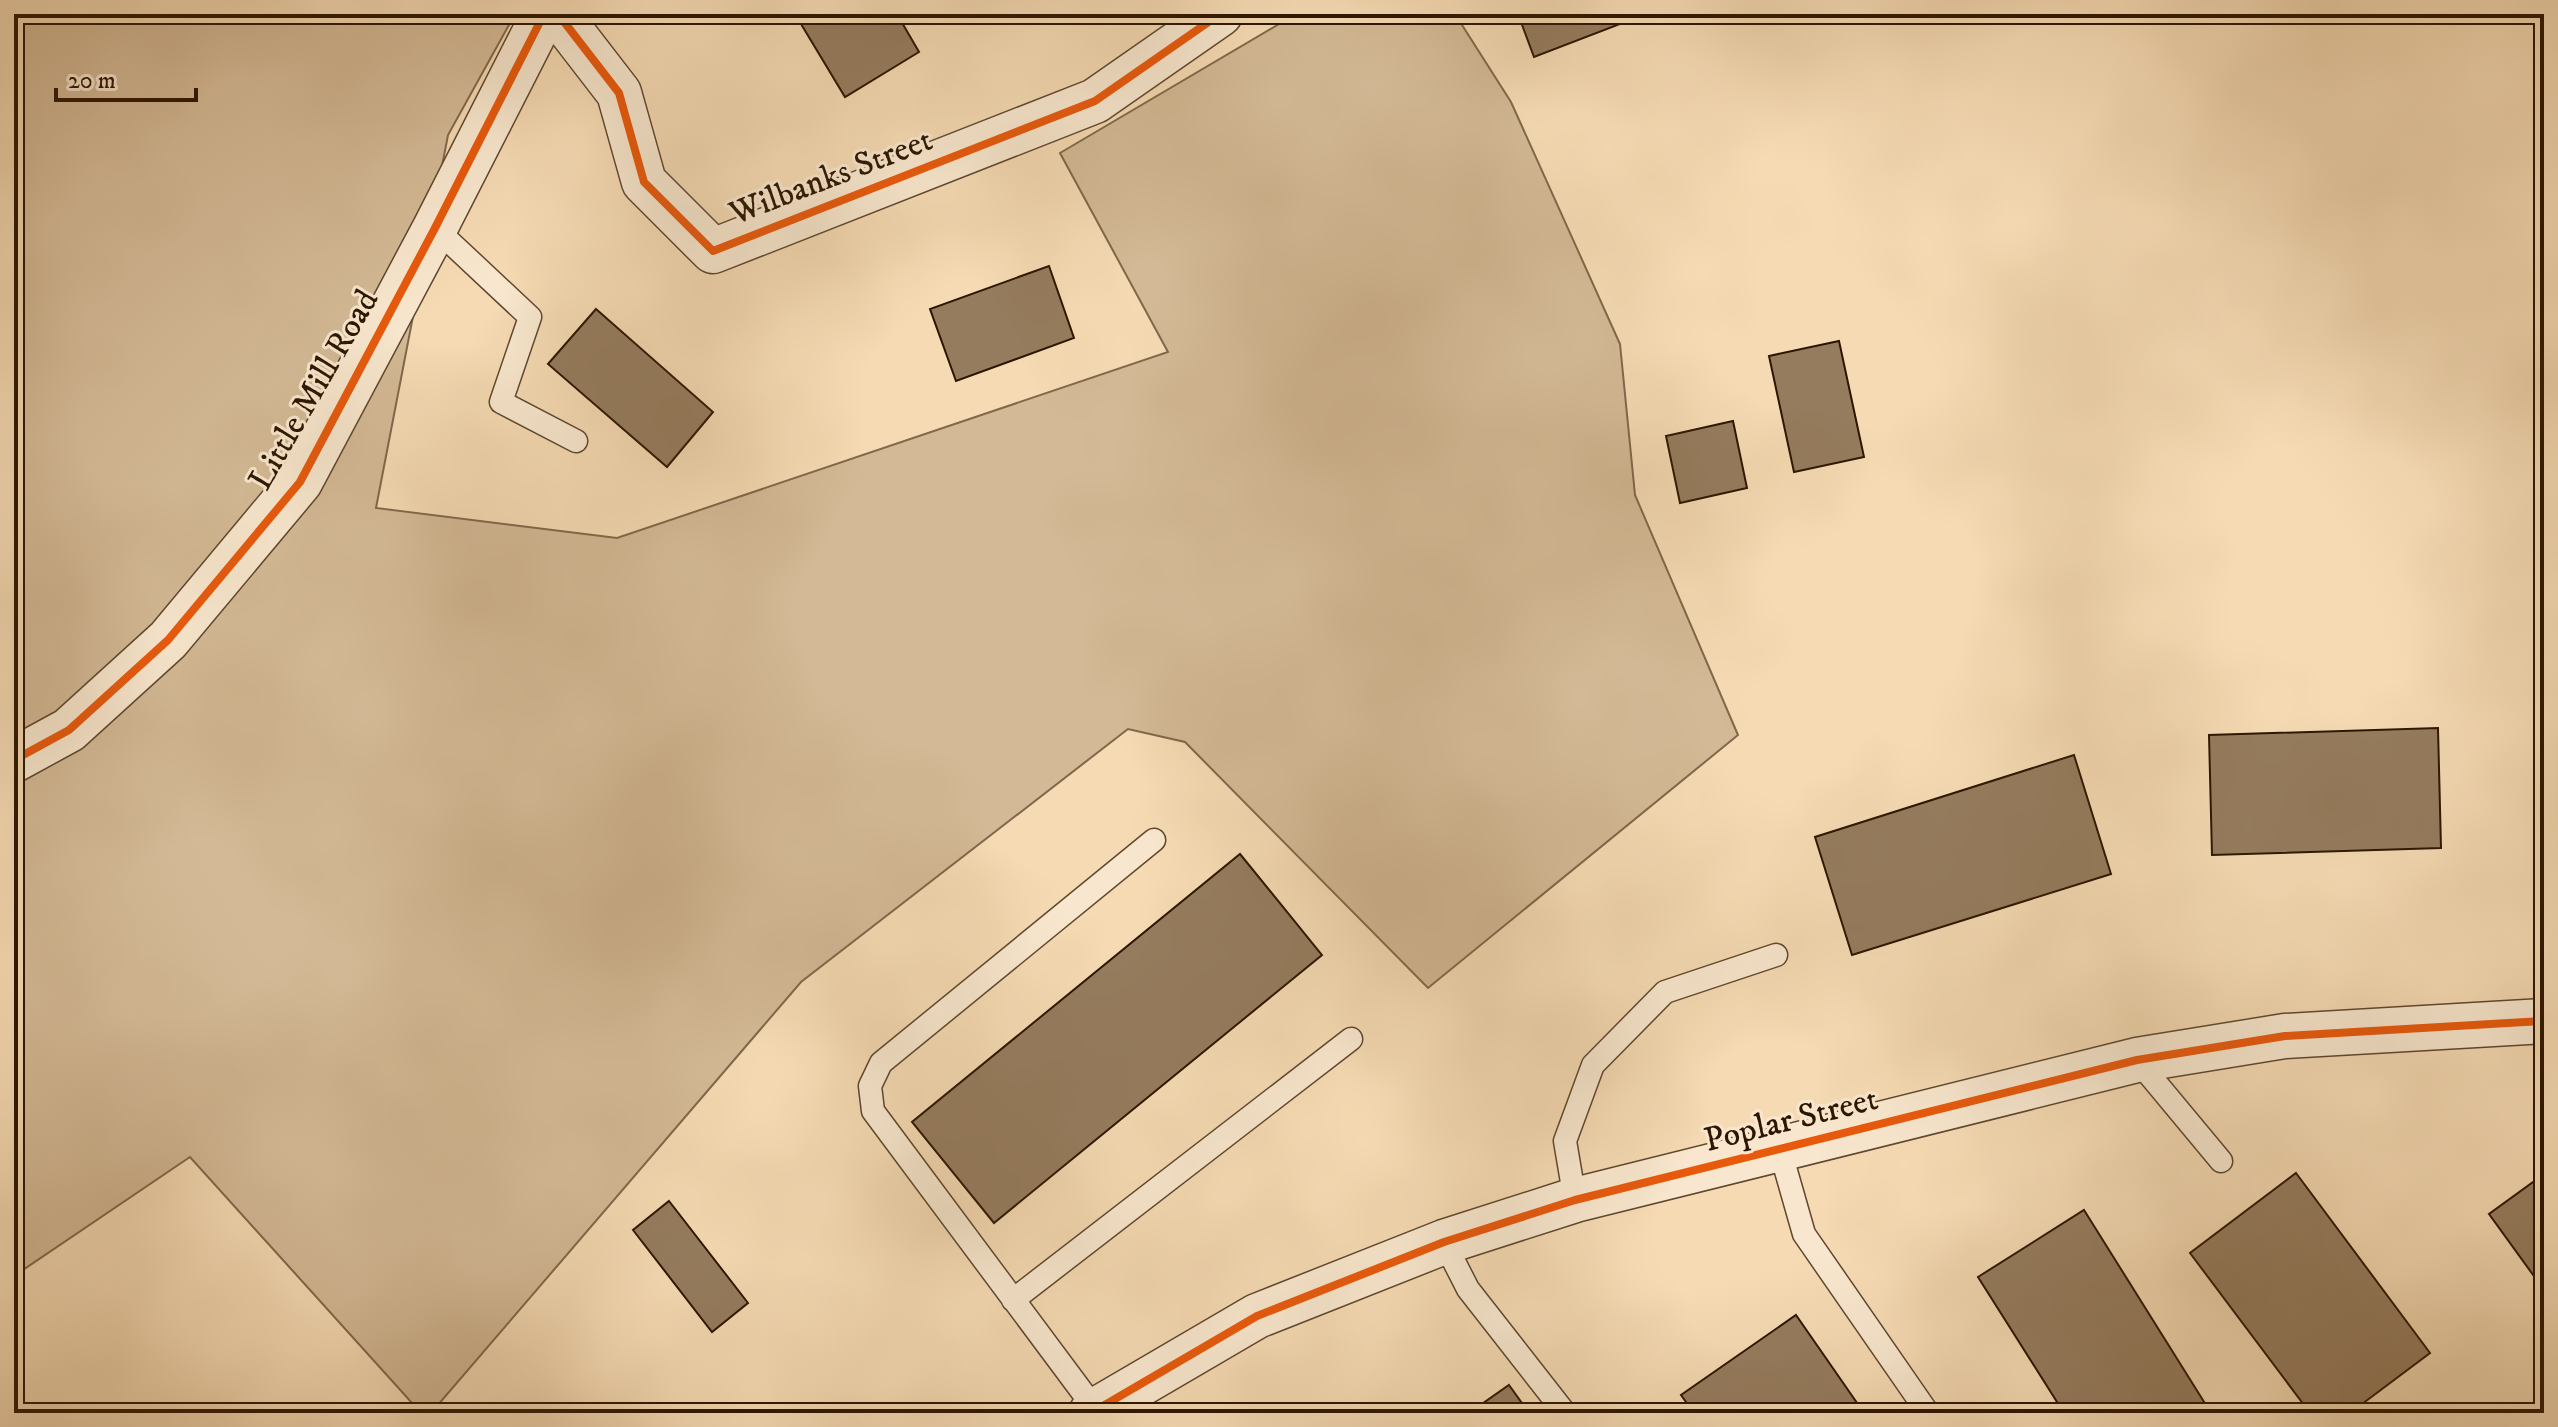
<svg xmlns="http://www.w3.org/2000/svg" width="2558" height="1427" font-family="'IM FELL DW Pica',serif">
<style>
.green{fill:#d3b995;stroke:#80684b;stroke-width:2}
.building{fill:#957c5e;stroke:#2d1601;stroke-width:2}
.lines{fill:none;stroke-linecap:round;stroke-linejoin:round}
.service-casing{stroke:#5f472e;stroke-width:25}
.minor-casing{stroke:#5f472e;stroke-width:47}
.tertiary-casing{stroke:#5f472e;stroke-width:47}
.service{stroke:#f8e7ce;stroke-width:22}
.minor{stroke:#f8e7ce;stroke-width:44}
.tertiary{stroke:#f8e7ce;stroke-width:44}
.cycleway-casing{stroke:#f8e7ce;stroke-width:13}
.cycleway{stroke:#e8590c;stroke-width:8}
.labels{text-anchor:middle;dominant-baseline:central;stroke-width:6;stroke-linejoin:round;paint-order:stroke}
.street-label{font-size:34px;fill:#2d1601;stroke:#f8e7ce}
</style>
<rect width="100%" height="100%" fill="#f5dab3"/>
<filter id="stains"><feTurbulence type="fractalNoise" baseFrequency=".0025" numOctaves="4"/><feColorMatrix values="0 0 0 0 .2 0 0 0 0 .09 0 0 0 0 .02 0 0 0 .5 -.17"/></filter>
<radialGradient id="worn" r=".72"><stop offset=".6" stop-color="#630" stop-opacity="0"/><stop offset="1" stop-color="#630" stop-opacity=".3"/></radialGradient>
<!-- green -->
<path class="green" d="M14 14H515L448 135 376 508 617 538 1168 352 1060 153 1296 14H1455L1511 102 1620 344 1635 495 1738 735 1428 988 1185 742 1128 729 801 982 431 1413H421L190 1157 14 1276Z"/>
<!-- building -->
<path class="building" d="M795 14H897L919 52 845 97Z
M1518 14H1631L1633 19 1534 57Z
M1049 266 1074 338 956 381 930 309Z
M596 309 713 412 667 467 548 364Z
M1839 341 1864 457 1794 472 1769 356Z
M1733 421 1747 488 1680 503 1666 436Z
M2438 728 2441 848 2212 855 2209 735Z
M2074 755 2111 874 1852 955 1815 837Z
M1240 854 1322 955 994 1223 912 1122Z
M2296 1173 2430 1353 2350 1413H2310L2190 1253Z
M2544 1174V1290L2489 1214Z
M669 1201 748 1303 712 1332 633 1230Z
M2084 1210 2211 1413H2064L1978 1277Z
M1796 1315 1864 1413H1694L1681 1395Z
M1509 1385 1529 1413H1469Z"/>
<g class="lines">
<defs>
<path id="service" d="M435 228 530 317 501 402 576 441
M2137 1060 2221 1161
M1780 1150 1804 1234 1928 1413
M1575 1200 1565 1141 1593 1065 1665 992 1776 955
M1444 1242 1468 1289 1565 1413
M1013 1300 1351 1039
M1095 1409 873 1111 870 1086 881 1063 1154 840"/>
<path id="minor" d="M558 14 619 93 644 182 713 251 1095 101 1220 14"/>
<path id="tertiary" d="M14 760 69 730 168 640 300 482 435 228 544 14
M1091 1413 1257 1316 1444 1242 1575 1200 2137 1060 2285 1036 2544 1021"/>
</defs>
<!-- service casing -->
<use href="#service" class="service-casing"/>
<!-- minor casing -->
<use href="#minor" class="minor-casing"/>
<!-- tertiary casing -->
<use href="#tertiary" class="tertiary-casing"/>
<!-- service -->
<use href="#service" class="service"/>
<!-- minor -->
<use href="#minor" class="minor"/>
<!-- tertiary -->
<use href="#tertiary" class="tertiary"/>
<defs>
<path id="cycleway" d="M558 14 619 93 644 182 713 251 1095 101 1220 14
M14 760 69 730 168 640 300 482 435 228 544 14
M1091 1413 1257 1316 1444 1242 1575 1200 2137 1060 2285 1036 2544 1021"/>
</defs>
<!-- cycleway casing -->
<use href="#cycleway" class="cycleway-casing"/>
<!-- cycleway -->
<use href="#cycleway" class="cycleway"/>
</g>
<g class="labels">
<!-- street labels -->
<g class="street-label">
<text transform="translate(831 177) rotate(-21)">Wilbanks Street</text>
<text transform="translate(314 390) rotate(-60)">Little Mill Road</text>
<text transform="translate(1791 1120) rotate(-14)">Poplar Street</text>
</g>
</g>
<!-- margin -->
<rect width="2558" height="1427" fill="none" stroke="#f5dab3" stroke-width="48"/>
<rect x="16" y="16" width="2526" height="1395" fill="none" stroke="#2d1601" stroke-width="4"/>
<rect x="24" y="24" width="2510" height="1379" fill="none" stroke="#2d1601" stroke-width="2"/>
<!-- scale -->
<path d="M56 88v12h140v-12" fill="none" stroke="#2d1601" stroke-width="4"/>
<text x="68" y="88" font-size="24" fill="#2d1601" stroke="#f8e7ce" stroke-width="6" paint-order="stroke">20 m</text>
<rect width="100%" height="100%" filter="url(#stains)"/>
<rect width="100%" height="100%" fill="url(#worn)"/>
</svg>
